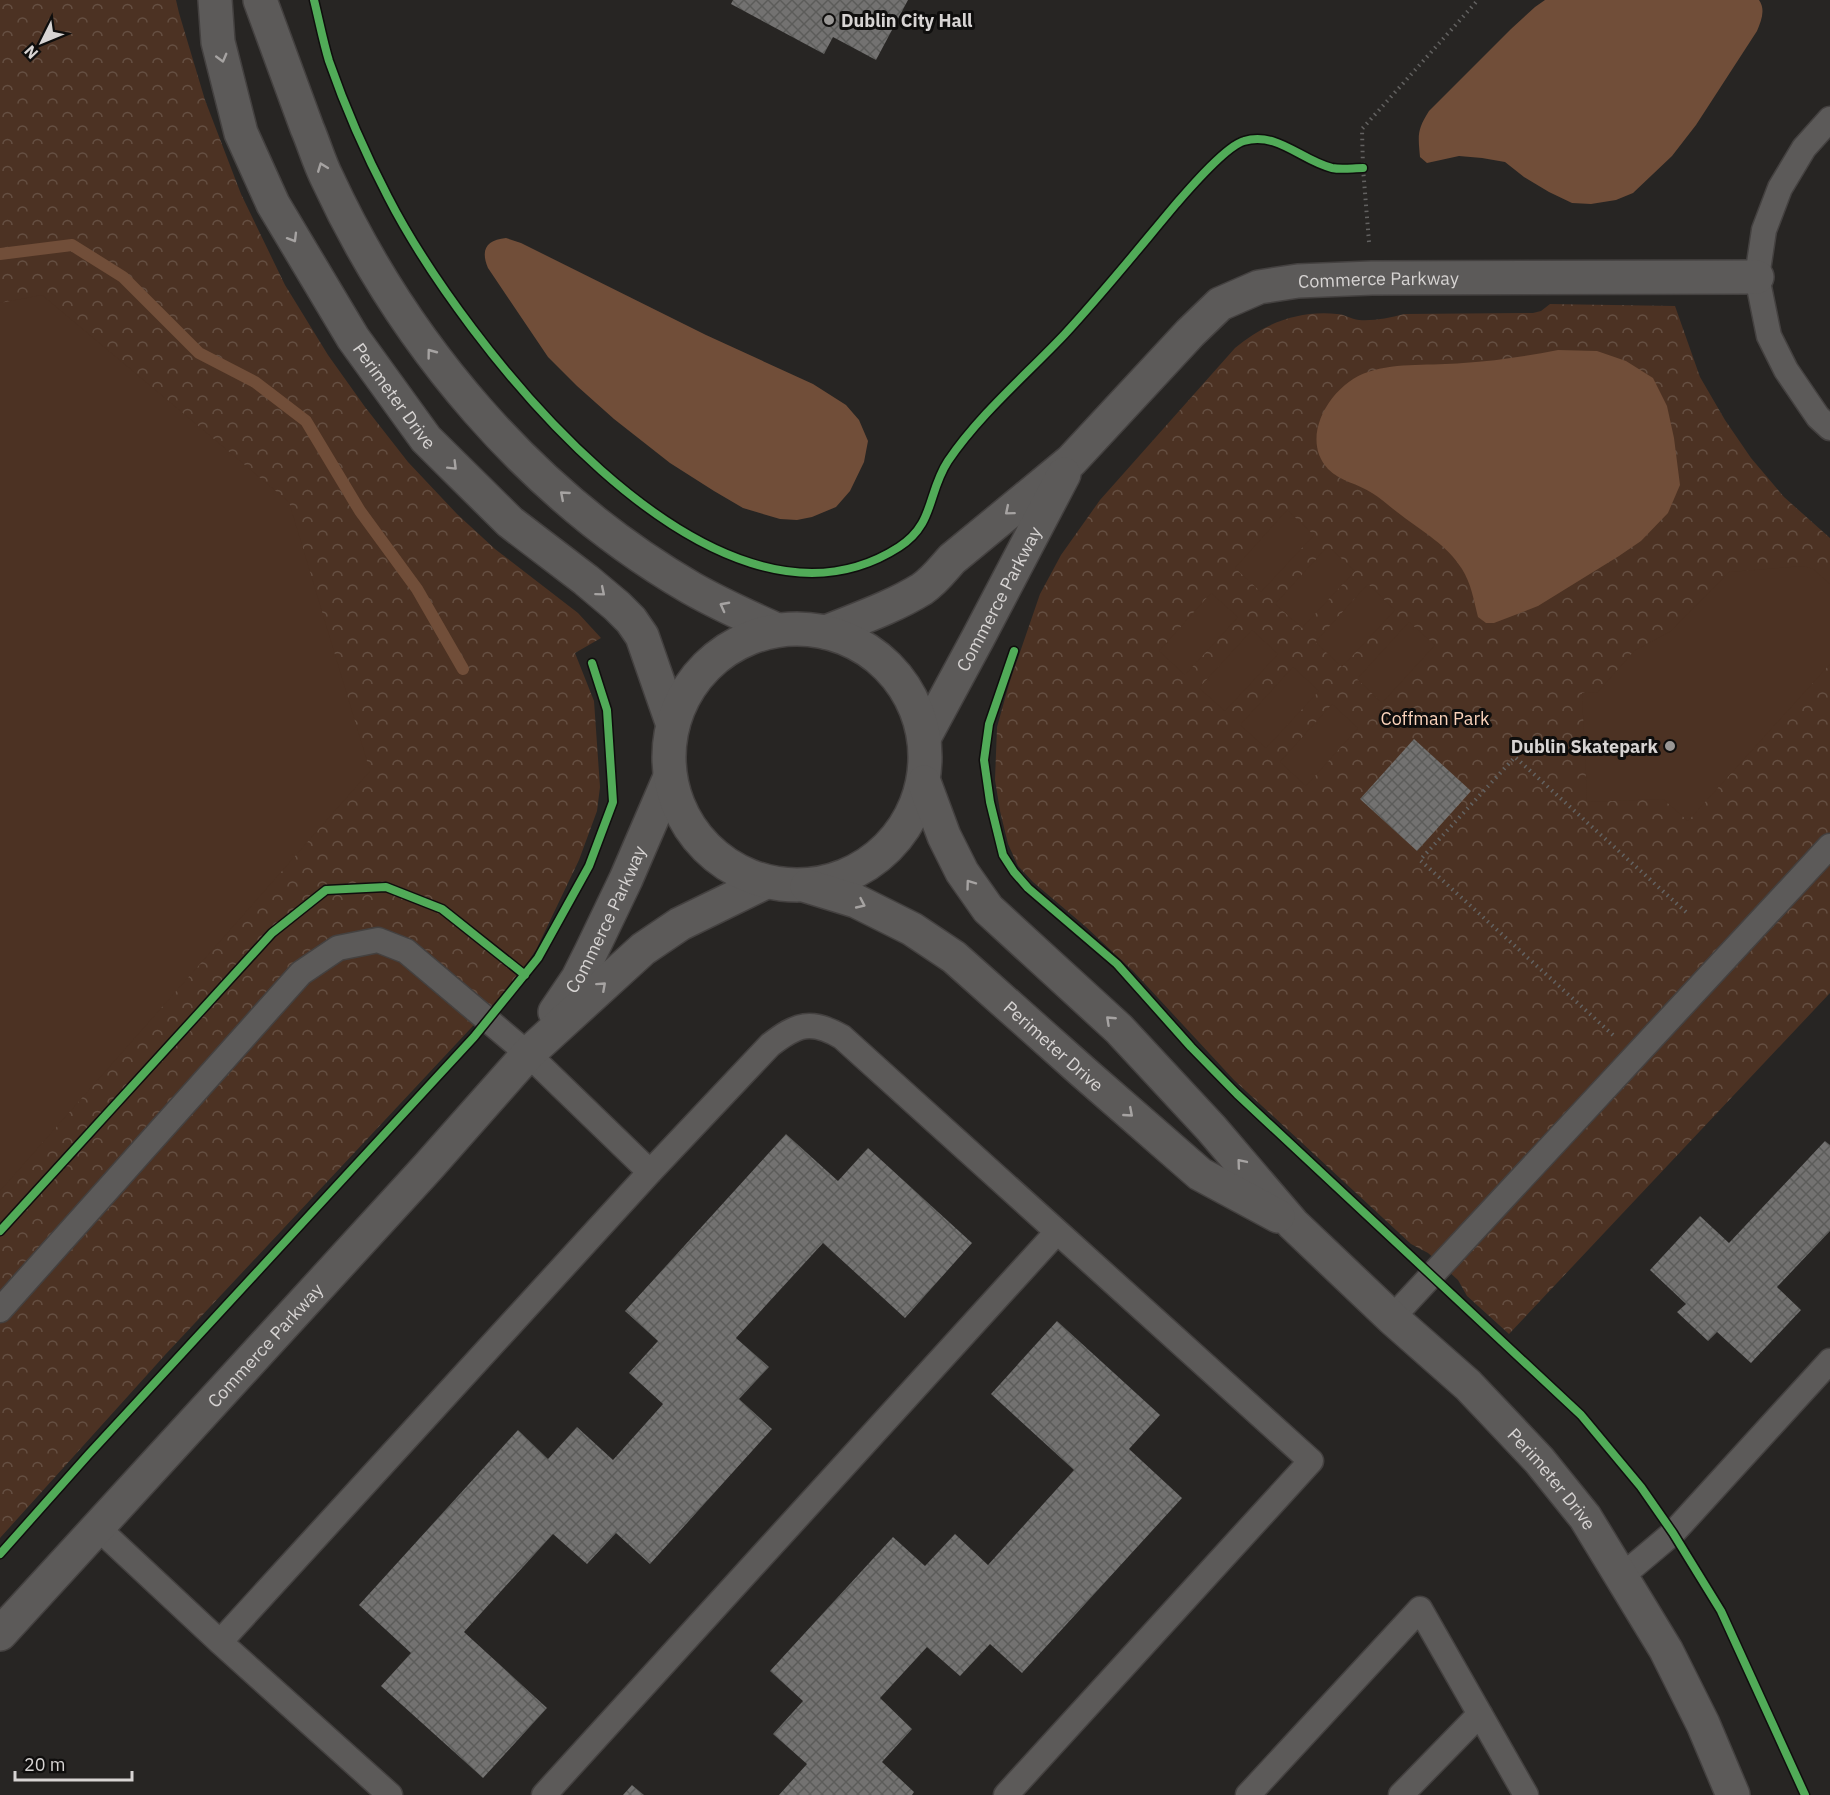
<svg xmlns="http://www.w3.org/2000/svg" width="1830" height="1795" font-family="'IBM Plex Sans',sans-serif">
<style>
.park{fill:url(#park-crowns)}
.garden{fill:#4c3223}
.water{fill:#714e39}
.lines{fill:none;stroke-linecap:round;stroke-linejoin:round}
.stream{stroke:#714e39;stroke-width:12}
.building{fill:url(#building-cross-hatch)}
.service-casing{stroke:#444140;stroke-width:27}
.minor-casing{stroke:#444140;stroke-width:36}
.tertiary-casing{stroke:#444140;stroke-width:36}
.secondary-casing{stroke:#444140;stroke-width:36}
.path{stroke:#636261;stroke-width:4;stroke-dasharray:1.5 4.5;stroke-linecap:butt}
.service{stroke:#5c5a59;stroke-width:24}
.minor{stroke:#5c5a59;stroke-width:33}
.tertiary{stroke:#5c5a59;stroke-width:33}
.secondary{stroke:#5c5a59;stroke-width:33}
.cycleway-casing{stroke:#0f0e0d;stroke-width:11}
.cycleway{stroke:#51ab58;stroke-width:8}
.oneway{stroke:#a6a3a2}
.poi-dot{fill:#999795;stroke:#0f0e0d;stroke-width:2}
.labels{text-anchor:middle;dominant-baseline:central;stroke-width:6;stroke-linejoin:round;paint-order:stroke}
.poi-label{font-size:18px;font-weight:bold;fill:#d7d4d3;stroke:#0f0e0d;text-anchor:start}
.street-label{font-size:18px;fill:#d7d4d3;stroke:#0f0e0d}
.park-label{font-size:18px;fill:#fbd3bb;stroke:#0f0e0d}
</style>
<defs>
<pattern id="park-crowns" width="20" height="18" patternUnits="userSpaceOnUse" patternTransform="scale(1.5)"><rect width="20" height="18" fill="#4c3223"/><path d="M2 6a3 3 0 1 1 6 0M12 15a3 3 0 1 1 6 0" fill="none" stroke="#654f42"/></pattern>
<pattern id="building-cross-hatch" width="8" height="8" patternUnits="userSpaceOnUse" patternTransform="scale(1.5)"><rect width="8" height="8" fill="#737271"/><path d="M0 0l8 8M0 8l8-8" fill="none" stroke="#5c5c5a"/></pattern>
</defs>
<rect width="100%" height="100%" fill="#272523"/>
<!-- park -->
<path class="park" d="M0 0H176L179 13 205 100 241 194 285 285 328 355 365 407 408 462 457 514 495 549 578 613 601 638 575 653 594 701 600 787 597 811 579 860 536 950 515 981 165 1355 0 1538Z
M1550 304 1675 306 1700 377 1725 420 1751 458 1784 497 1830 538V993L1509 1334 1467 1296 1458 1280 1428 1253 1411 1244 1234 1080 1133 971 1086 927 1033 882 1018 866 1008 844 1000 811 995 780 997 727 1009 684 1040 594 1061 555 1100 500 1235 348C1263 324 1298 310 1337 314 1344 314 1351 319 1359 320 1374 321 1389 318 1404 314L1533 313 1541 311Z"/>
<!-- garden -->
<path class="garden" d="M42 295 289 502 370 771 0 1191V303Z
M1287 510 1314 535 1261 592 1235 568Z
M1328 546 1355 571 1302 628 1275 604Z
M1804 566 1813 569 1830 584V664L1688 821 1663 799 1587 802 1582 693 1598 692 1634 651 1671 631 1729 572Z
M1368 584 1395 610 1342 667 1315 642Z
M1211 593 1238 617 1185 675 1159 651Z
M1409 622 1435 645 1382 703 1357 679Z
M1252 630 1278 654 1225 711 1199 688Z
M1293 667 1319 691 1266 748 1240 725Z
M1332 704 1358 728 1306 786 1280 762Z"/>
<!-- water -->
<path class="water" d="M1545 0H1759C1766 10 1761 21 1757 31L1696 125 1672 156 1633 193 1616 200 1591 204 1572 203 1549 192 1524 177 1505 162 1482 158 1459 156 1427 163 1420 157C1418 135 1417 130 1429 111L1511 29 1535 7Z
M506 238 521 243 706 335 813 384 846 405 859 420 868 441 864 462 850 491 836 507 812 517 797 520 780 519 743 508 714 491 670 463 614 419 577 386 548 357 488 268C480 249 487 240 506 238Z
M1558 350 1597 351 1626 361 1653 378 1667 406 1674 438 1680 485 1668 513 1641 541 1619 556 1538 606 1494 623H1486L1478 617C1474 601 1471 583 1462 569 1447 545 1423 532 1401 515 1391 508 1382 499 1372 493 1359 484 1339 481 1328 469 1298 437 1332 383 1368 372 1398 362 1432 366 1463 363 1495 361 1527 356 1558 350Z"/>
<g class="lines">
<!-- stream -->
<path class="stream" d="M0 254 72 245 123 277 199 353 255 382 306 421 360 511 417 589 463 669"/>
</g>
<!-- building -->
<path class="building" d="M733 0H908L876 60 833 37 824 54 731 4Z
M1414 739 1471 791 1417 851 1360 799Z
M786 1134 838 1181 868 1148 972 1243 905 1318 823 1243 736 1338 769 1367 739 1399 772 1429 650 1564 616 1533 587 1564 553 1534 464 1632 547 1708 483 1778 381 1686 411 1653 359 1605 518 1430 548 1459 577 1427 613 1460 663 1404 629 1373 658 1341 625 1311Z
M1825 1141 1830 1145V1231L1777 1287 1801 1310 1751 1363 1717 1332 1708 1341 1677 1312 1686 1304 1650 1270 1700 1216 1729 1243Z
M1057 1321 1160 1415 1129 1449 1182 1498 1022 1673 990 1644 960 1676 927 1647 880 1698 912 1729 882 1762 914 1792 912 1795H779L807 1764 773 1734 803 1701 770 1671 893 1537 925 1566 955 1534 988 1565 1074 1470 991 1394Z
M632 1785 644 1795H623Z"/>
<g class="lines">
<defs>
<path id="service" d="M1830 119 1804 148 1780 188 1764 230 1757 277 1769 336 1786 370 1818 417 1830 428
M0 1310 301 973 338 948 378 940 406 951 528 1054 650 1172
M1392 1318 1830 846
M98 1528 220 1642 390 1795
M1622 1576 1673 1533 1830 1361
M220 1642 650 1172 770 1045C797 1024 811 1019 842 1037L1311 1461 1006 1795
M544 1795 1057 1232
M1248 1795 1420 1609 1526 1795
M1401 1795 1480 1714"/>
<g id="minor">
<path id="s1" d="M826 632C858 619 893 607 922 589 934 581 943 569 952 559L1071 461 1190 333 1220 304 1259 287 1298 281 1372 278 1757 277"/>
<path id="s2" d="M924 738 978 638 1064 474"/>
</g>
<g id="tertiary">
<path id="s3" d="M555 1012 578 978 591 952 626 879 670 777"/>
<path id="s4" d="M0 1634 428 1167 528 1054 643 949 680 924 766 882"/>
</g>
<g id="secondary">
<path id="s5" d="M215 0 218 42 241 133 273 204 353 338 426 439 510 522 586 580 617 606 631 620 642 636 673 725"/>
<path d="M260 0C276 43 291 85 307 128 314 144 319 162 327 178 404 345 531 495 691 588 719 604 748 617 777 630"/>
<circle cx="797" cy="757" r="128"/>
<path id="s6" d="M924 782 944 836 962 872 988 909 1119 1029 1211 1128 1293 1224 1392 1318 1468 1385 1539 1460 1585 1517 1666 1650 1703 1724 1733 1795"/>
<path id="s7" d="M807 886 856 901 912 929 954 957 1082 1071 1200 1174 1278 1216"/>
</g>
</defs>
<!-- service casing -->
<use href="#service" class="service-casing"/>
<!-- minor casing -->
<use href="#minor" class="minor-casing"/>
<!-- tertiary casing -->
<use href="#tertiary" class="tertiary-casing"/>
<!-- secondary casing -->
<use href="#secondary" class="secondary-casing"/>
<!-- path -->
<path class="path" d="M1369 242 1363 168 1362 129 1478 0
M1613 1035 1420 860 1515 757 1687 913"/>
<!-- service -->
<use href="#service" class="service"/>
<!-- minor -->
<use href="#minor" class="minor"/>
<!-- tertiary -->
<use href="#tertiary" class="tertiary"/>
<!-- secondary -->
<use href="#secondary" class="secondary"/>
<defs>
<path id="cycleway" d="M314 0C319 20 323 41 329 61 345 107 365 153 388 197 461 339 713 667 899 547 935 524 927 493 948 461 980 414 1025 376 1064 335 1103 293 1139 248 1176 204 1190 188 1226 146 1244 141 1277 131 1302 161 1332 168 1342 170 1353 168 1363 168
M1014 651 989 724 984 760 990 802 1003 855 1014 872 1028 888 1117 964 1191 1047 1237 1094 1581 1415 1641 1487 1673 1533 1721 1611 1805 1795
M0 1231 272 933 326 890 386 887 442 909 525 975
M0 1554 89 1454 474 1037 538 958 589 866 613 802 607 710 592 663"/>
</defs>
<!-- cycleway casing -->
<use href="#cycleway" class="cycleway-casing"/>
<!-- cycleway -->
<use href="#cycleway" class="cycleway"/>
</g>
<!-- one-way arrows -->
<defs><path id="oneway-chevron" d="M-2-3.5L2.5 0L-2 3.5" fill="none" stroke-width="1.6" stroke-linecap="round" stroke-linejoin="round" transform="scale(1.5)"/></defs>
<g class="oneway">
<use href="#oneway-chevron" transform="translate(222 58) rotate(75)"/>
<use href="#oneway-chevron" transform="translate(322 167) rotate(-111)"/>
<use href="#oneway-chevron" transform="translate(293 238) rotate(59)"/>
<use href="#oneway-chevron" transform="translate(431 353) rotate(-127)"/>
<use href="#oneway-chevron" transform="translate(453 466) rotate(45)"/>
<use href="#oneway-chevron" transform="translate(564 495) rotate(-139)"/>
<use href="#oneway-chevron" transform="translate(1009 511) rotate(140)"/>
<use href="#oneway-chevron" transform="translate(601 592) rotate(40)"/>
<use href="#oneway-chevron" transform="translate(724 606) rotate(-152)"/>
<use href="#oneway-chevron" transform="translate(970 884) rotate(-126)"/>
<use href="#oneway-chevron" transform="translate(861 904) rotate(25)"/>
<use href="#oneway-chevron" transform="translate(602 986) rotate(-42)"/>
<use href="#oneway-chevron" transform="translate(1110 1020) rotate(-137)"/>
<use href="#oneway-chevron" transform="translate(1129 1113) rotate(41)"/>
<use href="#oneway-chevron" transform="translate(1241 1163) rotate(-130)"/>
</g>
<!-- markers -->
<g class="poi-dot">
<circle cx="829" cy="20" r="6"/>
<circle cx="1670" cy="746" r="6"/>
</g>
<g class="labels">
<!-- poi labels -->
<g class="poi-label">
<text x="841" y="20">Dublin City Hall</text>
<text x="1658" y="746" text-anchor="end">Dublin Skatepark</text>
</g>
<!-- street labels -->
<g class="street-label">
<text stroke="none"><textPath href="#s1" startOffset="681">Commerce Parkway</textPath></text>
<text stroke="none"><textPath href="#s5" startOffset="441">Perimeter Drive</textPath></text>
<text stroke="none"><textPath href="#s2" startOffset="158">Commerce Parkway</textPath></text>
<text stroke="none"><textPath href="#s3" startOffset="106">Commerce Parkway</textPath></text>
<text stroke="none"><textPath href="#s7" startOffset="298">Perimeter Drive</textPath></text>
<text stroke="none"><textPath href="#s4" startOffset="392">Commerce Parkway</textPath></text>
<text stroke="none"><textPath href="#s6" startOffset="946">Perimeter Drive</textPath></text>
</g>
<!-- park labels -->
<g class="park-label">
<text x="1435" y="718">Coffman Park</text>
</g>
</g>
<!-- north arrow -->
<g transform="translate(42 42) rotate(227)" stroke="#0f0e0d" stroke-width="4.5" paint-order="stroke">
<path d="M0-4.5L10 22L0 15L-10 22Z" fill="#d7d4d3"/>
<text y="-9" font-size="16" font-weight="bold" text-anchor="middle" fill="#d7d4d3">N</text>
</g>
<!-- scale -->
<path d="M15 1771v9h117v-9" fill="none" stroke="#d7d4d3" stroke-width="3"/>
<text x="24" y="1771" font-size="18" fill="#d7d4d3" stroke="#0f0e0d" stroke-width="4.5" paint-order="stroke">20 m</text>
</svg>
